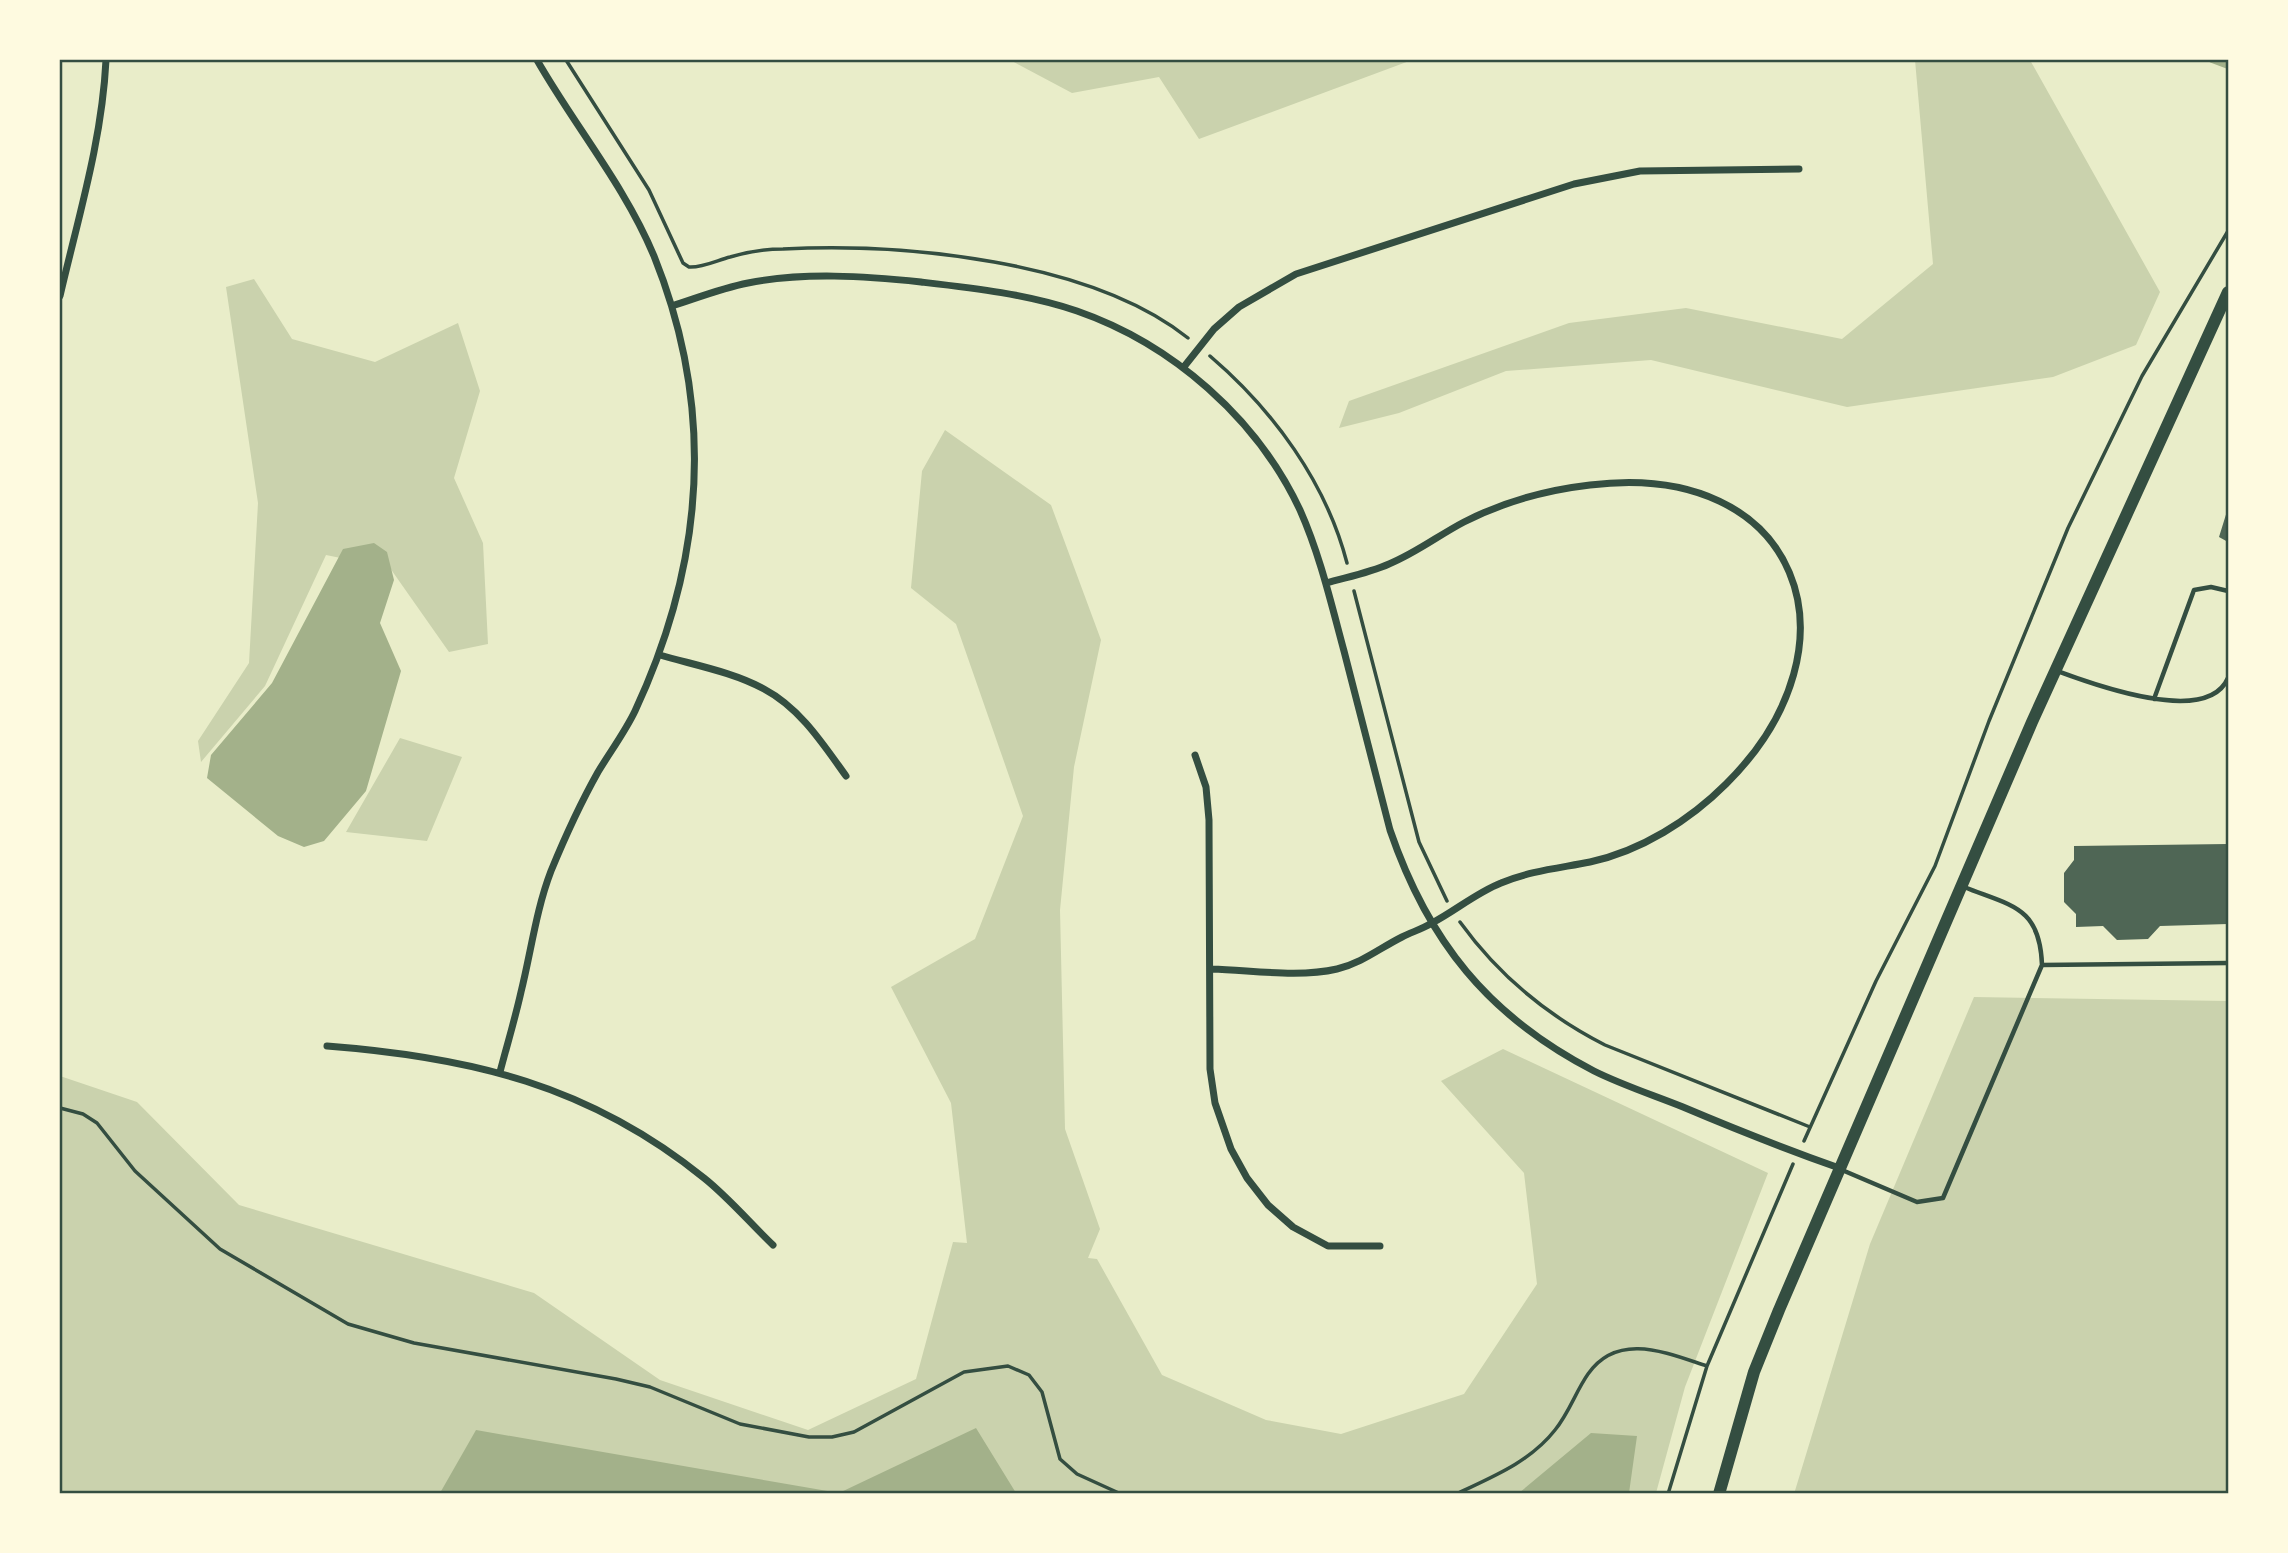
<svg xmlns="http://www.w3.org/2000/svg" width="2288" height="1553" font-family="Helvetica,sans-serif">
<style>
.green{fill:#cad2ad}
.water{fill:#a3b18a}
.lines{fill:none;stroke-linecap:round;stroke-linejoin:round}
.stream{stroke:#a3b18a;stroke-width:6}
.building{fill:#4f6655}
.path{stroke:#344e41;stroke-width:3.5}
.service{stroke:#344e41;stroke-width:4.5}
.minor{stroke:#344e41;stroke-width:7}
.secondary{stroke:#344e41;stroke-width:12}
.neatline{fill:none;stroke:#344e41;stroke-width:2.5}
</style>
<rect width="100%" height="100%" fill="#e9edc9"/>
<!-- green -->
<path class="green" d="M1010 60H1412L1199 139 1159 77 1072 93Z
M1915 60H2030L2160 292 2136 345 2053 377 1847 407 1651 360 1506 371 1399 413 1339 428 1349 401 1569 323 1686 308 1842 339 1933 264Z
M254 279 292 339 375 362 458 323 480 391 454 478 483 543 488 644 449 652 390 568 326 555 265 686 201 762 198 741 249 663 258 503 226 287Z
M945 430 1051 505 1101 640 1074 767 1060 910 1065 1129 1100 1229 1088 1258 1097 1259 1162 1375 1266 1420 1341 1434 1464 1394 1537 1284 1524 1173 1441 1081 1503 1049 1768 1173 1685 1387 1656 1493 60 1494V1076L137 1102 239 1205 534 1293 660 1380 808 1430 916 1379 953 1242 967 1243 951 1103 891 987 975 939 1023 816 956 624 911 588 922 471Z
M400 738 462 757 427 841 346 832Z
M1974 997 2228 1001V1493L1794 1494 1870 1244Z"/>
<!-- water -->
<path class="water" d="M374 543 387 552 394 580 380 623 401 671 366 791 324 841 304 847 278 836 207 778 211 755 272 683 343 549Z
M976 1428 1016 1493H440L476 1430 839 1493Z
M1591 1433 1637 1436 1629 1493H1519Z"/>
<g class="lines">
<!-- stream -->
<path class="stream" d="M2212 60 2228 66"/>
</g>
<!-- building -->
<path class="building" d="M2228 508V542L2219 537Z
M2228 844V924L2160 926 2148 939 2117 940 2103 926 2076 927V914L2064 902V873L2074 860V846Z"/>
<g class="lines">
<!-- path -->
<path class="path" d="M566 60 649 190 683 263 689 267C702 268 718 260 730 257 747 252 766 249 783 249 904 243 1090 260 1188 338
M1210 356C1273 410 1326 482 1347 563
M1354 591 1419 842 1447 901
M1460 922C1499 976 1546 1015 1605 1045L1810 1127
M60 1108 83 1114 97 1123 135 1171 220 1249 348 1324 414 1343 616 1379 650 1387 740 1424 809 1437H832L854 1432 964 1372 1008 1366 1029 1375 1042 1392 1060 1459 1077 1474 1121 1494
M1804 1141 1876 981 1935 866 1989 721 2068 528 2142 376 2228 231
M1456 1494C1492 1477 1530 1462 1555 1430 1569 1413 1576 1391 1588 1374 1618 1331 1667 1353 1707 1366
M1668 1494 1707 1366 1793 1164"/>
<!-- service -->
<path class="service" d="M2057 671C2092 684 2207 727 2228 678
M2154 699 2194 590 2211 587 2228 591
M2042 965 2228 963
M1842 1170 1917 1202 1943 1198 2042 965C2040 906 2011 906 1964 887"/>
<!-- minor -->
<path class="minor" d="M60 296C78 218 102 141 106 60
M672 306C697 298 722 288 748 283 803 272 865 276 921 282 973 288 1027 294 1077 311 1172 344 1257 418 1300 510 1320 555 1331 603 1344 651 1359 710 1374 770 1390 830 1428 941 1488 1016 1594 1071 1622 1085 1653 1095 1683 1107 1735 1129 1788 1150 1842 1169
M1183 368 1214 329 1239 307 1296 274 1574 184 1640 171 1799 169
M660 655C694 665 733 672 764 689 800 708 823 744 846 776
M1195 755 1206 787 1209 820 1210 1069 1215 1103 1231 1149 1247 1178 1268 1205 1293 1227 1328 1246H1380
M1212 969C1251 970 1298 978 1337 969 1362 963 1380 948 1402 937 1412 932 1422 929 1432 923 1455 911 1476 893 1501 883 1529 871 1560 868 1590 862 1641 851 1690 820 1726 784 1867 644 1799 459 1590 485 1547 490 1503 502 1464 522 1439 535 1416 553 1389 564 1369 573 1347 577 1326 583
M327 1046C470 1057 589 1085 704 1178 728 1197 750 1223 773 1245
M500 1072C507 1045 515 1019 521 992 531 952 536 910 551 871 565 837 580 804 598 772 610 752 625 732 635 711 704 563 716 410 654 256 625 186 574 125 537 60"/>
<!-- secondary -->
<path class="secondary" d="M1719 1494 1754 1372 1779 1310 2032 722 2228 292"/>
</g>
<!-- border -->
<rect width="2288" height="1553" fill="none" stroke="#fefae0" stroke-width="122"/>
<rect x="61" y="61" width="2166" height="1431" class="neatline"/>
</svg>
